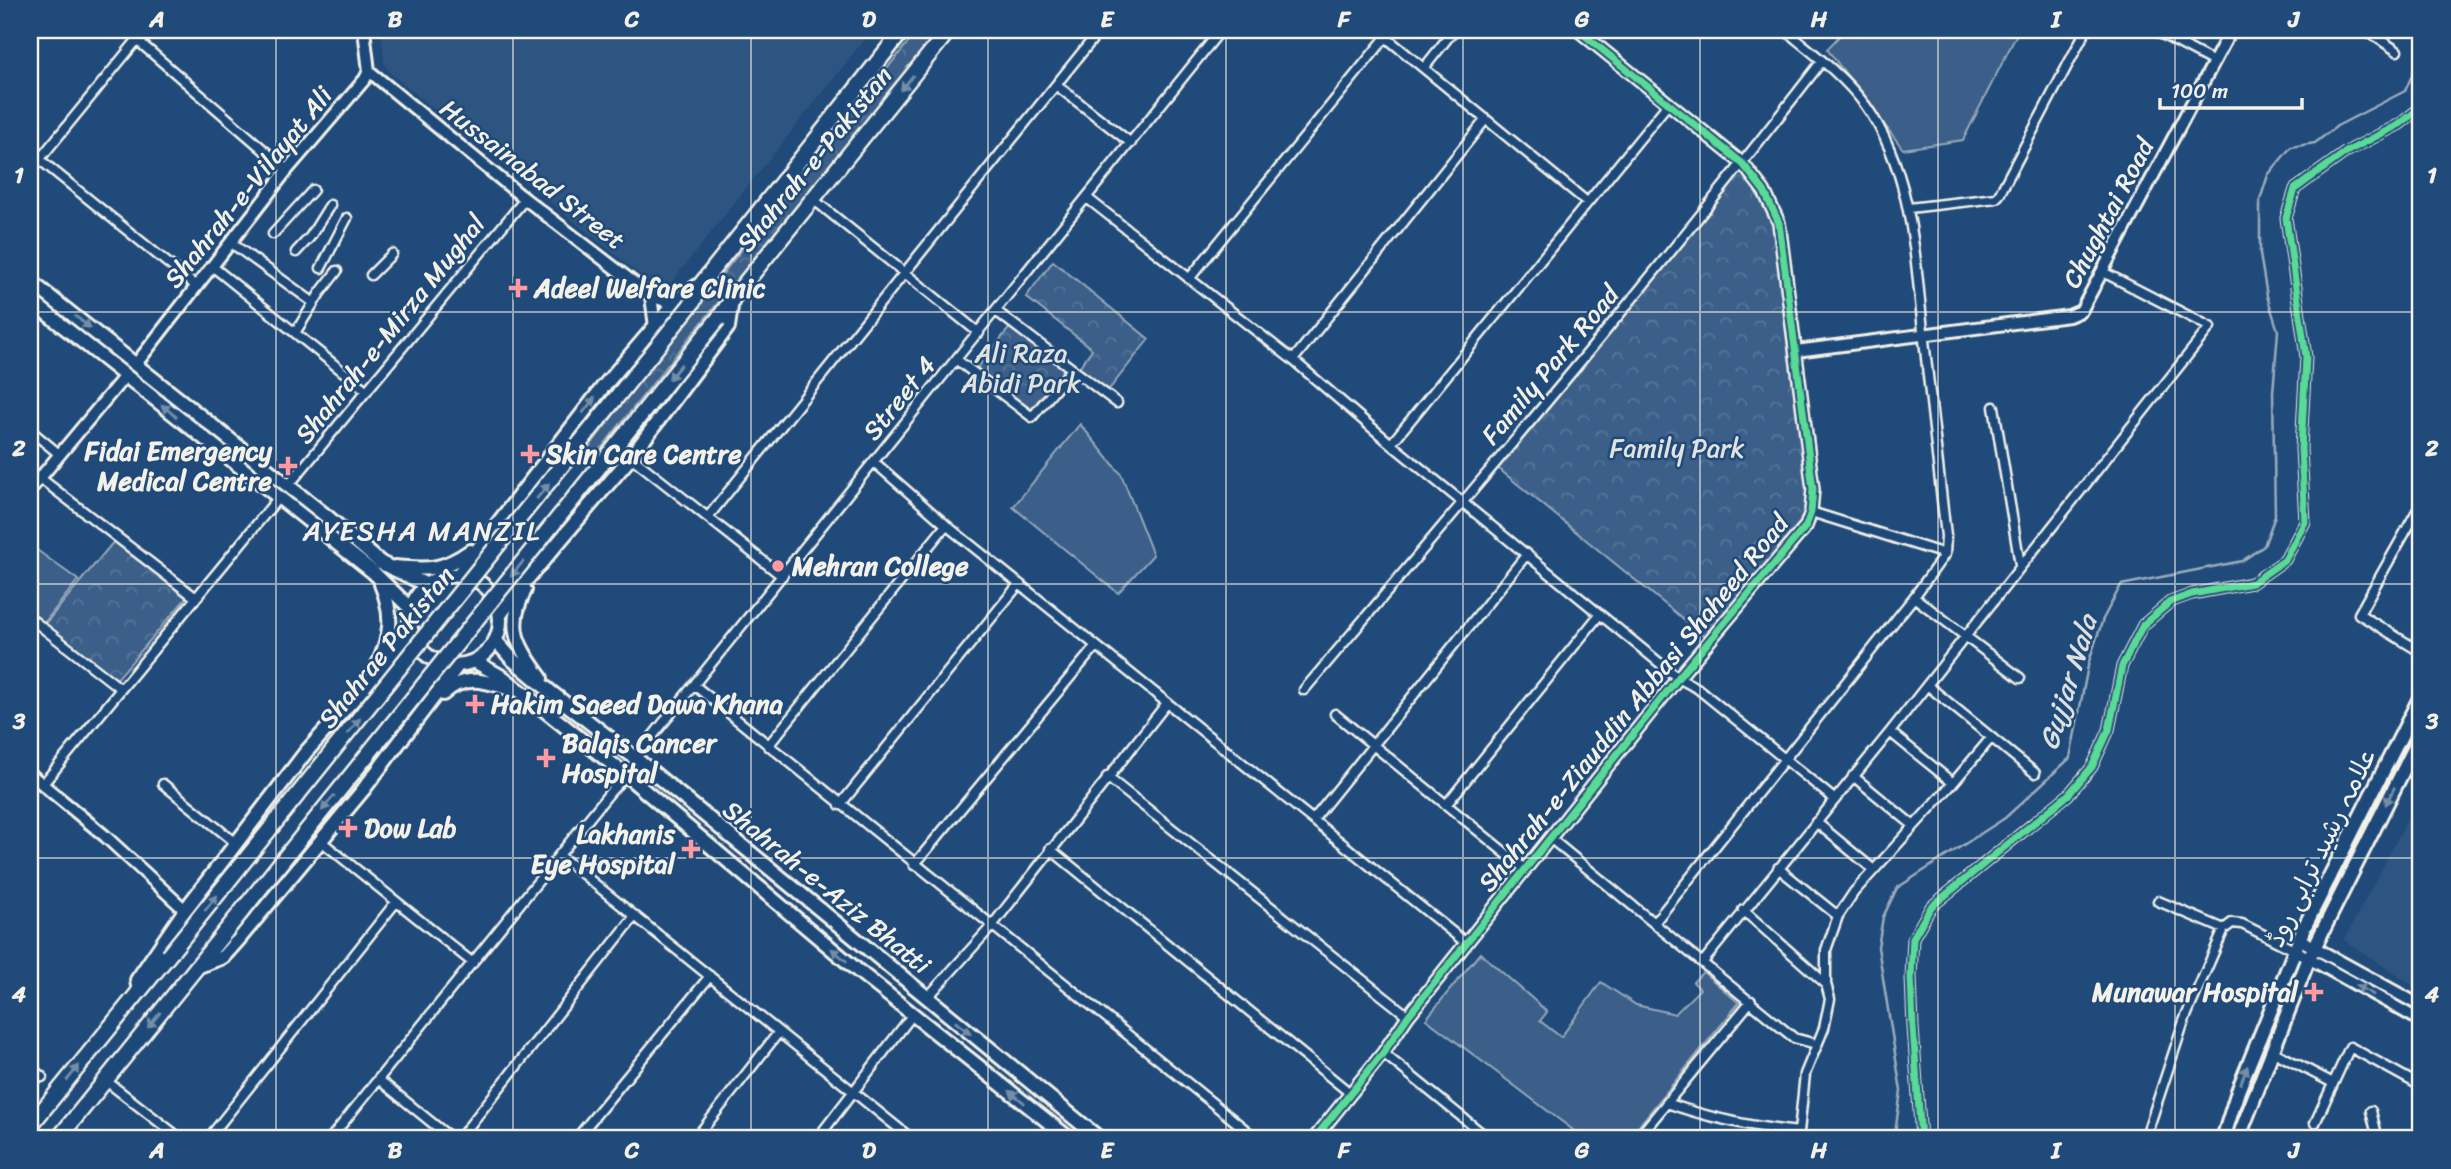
<svg xmlns="http://www.w3.org/2000/svg" width="2451" height="1169" font-family="Sriracha,'Playpen Sans Arabic',sans-serif">
<style>
.built{fill:#2d5581}
.grass{fill:#3a5f88;stroke:#97a8b8;stroke-width:2}
.forest{fill:url(#forest-crowns);stroke:#97a8b8;stroke-width:2}
.lines{fill:none;stroke-linecap:round;stroke-linejoin:round}
.stream{stroke:#9cacbb;stroke-width:2.5}
.minor-casing{stroke:#f4f1e8;stroke-width:13}
.tertiary-casing{stroke:#f4f1e8;stroke-width:16}
.secondary-casing{stroke:#f4f1e8;stroke-width:18}
.trunk-casing{stroke:#f4f1e8;stroke-width:19}
.minor{stroke:#1f4a7a;stroke-width:8}
.tertiary{stroke:#1f4a7a;stroke-width:10}
.secondary{stroke:#1f4a7a;stroke-width:12}
.trunk{stroke:#1f4a7a;stroke-width:14}
.trunk-bridge-casing{stroke:#f4f1e8;stroke-width:19;stroke-linecap:butt}
.trunk-bridge{stroke:#1f4a7a;stroke-width:14}
.cycleway-casing{stroke:#1f4a7a;stroke-width:11}
.cycleway{stroke:#5adb95;stroke-width:7}
.oneway{fill:#748da6}
.grid{fill:none;stroke:#f4f1e8;stroke-width:2;stroke-opacity:0.55}
.poi-dot{fill:#ff9aa2;stroke:#1f4a7a;stroke-width:2.5}
.labels{text-anchor:middle;dominant-baseline:central;stroke-width:5;stroke-linejoin:round;paint-order:stroke}
.street-label{font-size:26px;fill:#f4f1e8;stroke:#1f4a7a}
.poi-label{font-size:26px;font-weight:bold;fill:#f4f1e8;stroke:#1f4a7a;text-anchor:start}
.park-label{font-size:26px;fill:#e1e2de;stroke:#1f4a7a}
.neighbourhood-label{font-size:28px;letter-spacing:2px;fill:#f4f1e8;stroke:#1f4a7a}
.water-label{font-size:28px;font-style:italic;fill:#dee0dd;stroke:#1f4a7a}
.neatline{fill:none;stroke:#f4f1e8;stroke-width:2.5}
.grid-label{font-size:23px;text-anchor:middle;font-weight:bold;fill:#f4f1e8}
</style>
<defs>
<pattern id="forest-crowns" width="20" height="18" patternUnits="userSpaceOnUse" patternTransform="scale(1.75)"><rect width="20" height="18" fill="#3a5f88"/><path d="M2 6a3 3 0 1 1 6 0M12 15a3 3 0 1 1 6 0" fill="none" stroke="#577699"/></pattern>
</defs>
<rect width="100%" height="100%" fill="#1f4a7a"/>
<filter id="ink" filterUnits="userSpaceOnUse"><feTurbulence type="fractalNoise" baseFrequency=".0143" numOctaves="2"/><feDisplacementMap in="SourceGraphic" scale="14" xChannelSelector="R" yChannelSelector="G"/><feConvolveMatrix kernelMatrix="1 2 1 2 8 2 1 2 1" color-interpolation-filters="sRGB"/></filter>
<g filter="url(#ink)">
<!-- built -->
<path class="built" d="M381 30H872L663 293 391 74 384 63Z
M2421 794V991L2344 940Z"/>
<!-- grass -->
<path class="grass" d="M1845 30H2019L1963 140 1903 149 1827 49Z
M1080 424 1121 474 1153 555 1118 593 1013 507Z
M30 545 78 580 44 623 30 612Z
M1480 953 1543 1008 1547 1012 1540 1021 1561 1037 1601 982 1636 1005 1675 1014 1700 989 1693 982 1703 972 1739 1003 1628 1139H1585L1426 1019Z"/>
<!-- forest -->
<path class="forest" d="M918 30H941C824 173 706 315 592 460L584 454 695 308Z
M1743 164 1779 223 1811 512 1709 640 1494 465Z
M1053 261 1149 339 1107 392 1078 369 1092 349 1026 297Z
M1011 326 1065 369 1032 411 977 368Z
M115 540 188 596 117 679 44 625Z"/>
<g class="lines">
<!-- stream -->
<path class="stream" d="M1894 1139 1901 1091 1878 947 1883 917 1897 888 2005 818 2070 758 2089 661 2103 619 2121 585 2242 561 2264 546 2275 516 2273 392 2278 331 2267 296 2260 254V200L2268 175 2291 147 2315 143 2337 126 2405 91 2421 55"/>
<defs>
<path id="minor" d="M1377 30 1587 202
M2154 30 2214 62
M2366 30 2397 51
M137 40 287 170
M1424 68 1454 30
M1056 85 1131 143
M39 159 196 286
M30 171 137 40 136 30
M1087 198 1293 360 1391 444 1678 678 1697 688 1834 799
M813 199 979 333
M1909 208 1996 198 1999 195 2086 30
M273 234 313 190
M230 242 314 303
M296 252 310 237 330 205
M212 266 367 391
M321 268 347 218
M371 275 392 254
M1189 279 1386 37
M996 311 1117 403
M295 333 320 293 337 271
M957 360 1032 417 1072 369
M1293 360 1486 119
M1994 407 2020 565
M30 430 59 454
M1391 444 1668 104
M631 457 782 576
M874 462 946 525 1466 943
M40 478 196 598
M288 486 525 199
M2421 504 2359 614 2421 652
M1811 512 1945 554
M708 517 1100 30
M1914 597 2020 678
M30 618 121 689
M694 685 1257 1139
M1927 685 2035 773
M1304 690C1479 483 1656 276 1822 61
M1335 714 1525 869
M1890 732 1953 783
M768 746 946 525
M635 758 1221 30
M1853 776 1914 826
M1107 777 1408 1016
M43 784 279 497
M163 784 237 844
M840 805 1019 584
M1446 805 1600 614
M1313 820 1527 554
M1816 822 1874 870
M1550 838 1794 1038 1816 1044
M321 841 473 963
M1050 849 1350 1093
M559 855 912 1139
M914 865 1096 646
M1778 868 1838 916
M2158 901 2224 929
M1743 910 1826 984
M1654 923 1914 597 1945 554 1946 536C1939 471 1931 405 1924 340 1915 261 1914 174 1866 106 1844 76 1813 53 1785 30
M1703 962 1890 732 2210 327 2103 272
M927 998 991 927 1167 703
M2272 1051 2333 1083
M1383 1053 1489 1139
M30 1067 42 1077
M378 1079 452 1139
M105 1080 181 1139
M1667 1103C1711 1119 1753 1127 1799 1132L1805 1074 1824 1028 1830 999 1826 984V950L1838 916 1854 892 1953 783 1991 738
M2371 1111 2378 1139
M2315 1123 2350 1047 2421 1086
M208 1139 396 902
M330 1139 611 791 626 775
M459 1139 635 916
M576 1139 710 976
M695 1139 779 1032
M817 1139 913 1014
M1637 1139 1751 1001
M1921 1139 1913 1027 1911 977 1913 938 1931 907 2068 795 2092 767 2109 730 2122 666 2143 625 2170 602 2192 594 2252 583 2285 560 2305 522 2301 449 2306 357 2286 218 2295 189 2346 152 2400 124 2421 107
M2145 1139 2184 1021 2224 929 2232 923 2242 924 2294 950"/>
<path id="tertiary" d="M369 71 520 195 651 296 674 304
M651 296 655 327
M1796 351 2069 316 2081 311 2231 30
M136 364 287 170 365 79 369 71 364 30
M30 490 125 376
M30 774 105 836 185 910
M2299 939 2421 1006
M2294 950 2421 1021
M1314 1139 1383 1053 1408 1016 1678 678 1806 526 1811 512 1813 489 1779 223 1764 191 1743 164 1578 30"/>
<path id="secondary" d="M30 281 330 519 381 563 427 585
M30 300 373 572 411 609
M395 567C427 570 442 571 470 551
M458 575 603 387 674 304 683 296 702 283
M410 620a45 45 0 1 1 90 0a45 45 0 1 1-90 0Z
M525 590C505 628 518 646 541 678
M500 615 523 584 631 457 728 327 732 300
M496 641 513 660 552 693 635 758 1100 1139
M474 661 504 678 626 775 857 970 1070 1139
M377 667C391 636 394 616 381 584
M443 694C464 673 487 681 513 690
M196 967 223 957 239 939 363 790 458 665
M139 992 137 980 185 910 306 752 395 653 411 628
M2223 1139 2238 1091 2304 928 2421 696
M2238 1139 2309 958 2421 735"/>
<path id="trunk" d="M693 302 702 283 903 30
M718 319 733 298 949 30
M30 1126 168 956
M58 1139 225 932"/>
</defs>
<!-- minor casing -->
<use href="#minor" class="minor-casing"/>
<!-- tertiary casing -->
<use href="#tertiary" class="tertiary-casing"/>
<!-- secondary casing -->
<use href="#secondary" class="secondary-casing"/>
<!-- trunk casing -->
<use href="#trunk" class="trunk-casing"/>
<!-- minor -->
<use href="#minor" class="minor"/>
<!-- tertiary -->
<use href="#tertiary" class="tertiary"/>
<!-- secondary -->
<use href="#secondary" class="secondary"/>
<!-- trunk -->
<use href="#trunk" class="trunk"/>
<defs>
<path id="trunk-bridge" d="M225 932 718 319
M168 956 693 302"/>
</defs>
<!-- trunk-bridge casing -->
<use href="#trunk-bridge" class="trunk-bridge-casing"/>
<!-- trunk-bridge -->
<use href="#trunk-bridge" class="trunk-bridge"/>
<defs>
<path id="cycleway" d="M1314 1139 1383 1053 1408 1016 1678 678 1806 526 1811 512 1813 489 1779 223 1764 191 1743 164 1578 30
M1921 1139 1913 1027 1911 977 1913 938 1931 907 2068 795 2092 767 2109 730 2122 666 2143 625 2170 602 2192 594 2252 583 2285 560 2305 522 2301 449 2306 357 2286 218 2295 189 2346 152 2400 124 2421 107"/>
</defs>
<!-- cycleway casing -->
<use href="#cycleway" class="cycleway-casing"/>
<!-- cycleway -->
<use href="#cycleway" class="cycleway"/>
</g>
<!-- one-way arrows -->
<defs><path id="oneway-solid" d="M-6-.8H1V-3.2L6.5 0L1 3.2V.8H-6Z" transform="scale(1.75)"/></defs>
<g class="oneway">
<use href="#oneway-solid" transform="translate(907 83) rotate(129)"/>
<use href="#oneway-solid" transform="translate(83 322) rotate(38)"/>
<use href="#oneway-solid" transform="translate(675 372) rotate(129)"/>
<use href="#oneway-solid" transform="translate(589 405) rotate(-52)"/>
<use href="#oneway-solid" transform="translate(169 411) rotate(-141)"/>
<use href="#oneway-solid" transform="translate(543 491) rotate(-51)"/>
<use href="#oneway-solid" transform="translate(517 569) rotate(129)"/>
<use href="#oneway-solid" transform="translate(354 726) rotate(-51)"/>
<use href="#oneway-solid" transform="translate(2390 796) rotate(117)"/>
<use href="#oneway-solid" transform="translate(328 803) rotate(129)"/>
<use href="#oneway-solid" transform="translate(211 903) rotate(-51)"/>
<use href="#oneway-solid" transform="translate(839 955) rotate(-140)"/>
<use href="#oneway-solid" transform="translate(2365 990) rotate(-150)"/>
<use href="#oneway-solid" transform="translate(154 1020) rotate(129)"/>
<use href="#oneway-solid" transform="translate(963 1028) rotate(39)"/>
<use href="#oneway-solid" transform="translate(73 1073) rotate(-51)"/>
<use href="#oneway-solid" transform="translate(2244 1075) rotate(-69)"/>
<use href="#oneway-solid" transform="translate(1017 1097) rotate(-141)"/>
</g>
</g>
<!-- grid -->
<path class="grid" d="M276 30V1139M513 30V1139M751 30V1139M988 30V1139M1226 30V1139M1463 30V1139M1700 30V1139M1938 30V1139M2175 30V1139M30 312H2421M30 584H2421M30 858H2421"/>
<!-- markers -->
<g class="poi-dot">
<path d="M514.5 277.5h7v7h7v7h-7v7h-7v-7h-7v-7h7z"/>
<path d="M526.5 443.5h7v7h7v7h-7v7h-7v-7h-7v-7h7z"/>
<path d="M284.5 455.5h7v7h7v7h-7v7h-7v-7h-7v-7h7z"/>
<circle cx="778" cy="566" r="7"/>
<path d="M471.5 693.5h7v7h7v7h-7v7h-7v-7h-7v-7h7z"/>
<path d="M542.5 747.5h7v7h7v7h-7v7h-7v-7h-7v-7h7z"/>
<path d="M344.5 817.5h7v7h7v7h-7v7h-7v-7h-7v-7h7z"/>
<path d="M687.5 838.5h7v7h7v7h-7v7h-7v-7h-7v-7h7z"/>
<path d="M2310.5 981.5h7v7h7v7h-7v7h-7v-7h-7v-7h7z"/>
</g>
<g class="labels">
<!-- street labels -->
<g class="street-label">
<text transform="translate(814 159) rotate(-51)">Shahrah-e-Pakistan</text>
<text transform="translate(533 174) rotate(38)">Hussainabad Street</text>
<text transform="translate(248 187) rotate(-51)">Shahrah-e-Vilayat Ali</text>
<text transform="translate(2108 213) rotate(-62)">Chughtai Road</text>
<text transform="translate(390 329) rotate(-51)">Shahrah-e-Mirza Mughal</text>
<text transform="translate(1550 365) rotate(-50)">Family Park Road</text>
<text transform="translate(899 398) rotate(-51)">Street 4</text>
<text transform="translate(386 647) rotate(-51)">Shahrae Pakistan</text>
<text transform="translate(1633 703) rotate(-51)">Shahrah-e-Ziauddin Abbasi Shaheed Road</text>
<text transform="translate(2321 847) rotate(-64)">علامہ رشید ترابی روڈ</text>
<text transform="translate(827 887) rotate(39)">Shahrah-e-Aziz Bhatti</text>
</g>
<!-- poi labels -->
<g class="poi-label">
<text x="534" y="288">Adeel Welfare Clinic</text>
<text x="272" y="451" text-anchor="end">Fidai Emergency<tspan x="272" dy="30">Medical Centre</tspan></text>
<text x="546" y="454">Skin Care Centre</text>
<text x="792" y="566">Mehran College</text>
<text x="491" y="704">Hakim Saeed Dawa Khana</text>
<text x="562" y="743">Balqis Cancer<tspan x="562" dy="30">Hospital</tspan></text>
<text x="364" y="828">Dow Lab</text>
<text x="675" y="834" text-anchor="end">Lakhanis<tspan x="675" dy="30">Eye Hospital</tspan></text>
<text x="2298" y="992" text-anchor="end">Munawar Hospital</text>
</g>
<!-- park labels -->
<g class="park-label">
<text x="1021" y="353">Ali Raza<tspan x="1021" dy="30">Abidi Park</tspan></text>
<text x="1677" y="448">Family Park</text>
</g>
<!-- neighbourhood labels -->
<g class="neighbourhood-label">
<text x="422" y="530">AYESHA MANZIL</text>
</g>
<!-- water labels -->
<g class="water-label">
<text transform="translate(2068 682) rotate(-73)">Gujjar Nala</text>
</g>
</g>
<!-- margin -->
<rect width="2451" height="1169" fill="none" stroke="#1f4a7a" stroke-width="77"/>
<!-- scale -->
<path d="M2160 98v10h142v-10" fill="none" stroke="#f4f1e8" stroke-width="3.5"/>
<text x="2171" y="98" font-size="21" fill="#f4f1e8" stroke="#1f4a7a" stroke-width="5" paint-order="stroke">100 m</text>
<rect x="38" y="38" width="2374" height="1092" class="neatline"/>
<g class="grid-label">
<text x="157" y="27">A</text>
<text x="395" y="27">B</text>
<text x="632" y="27">C</text>
<text x="869" y="27">D</text>
<text x="1107" y="27">E</text>
<text x="1344" y="27">F</text>
<text x="1582" y="27">G</text>
<text x="1819" y="27">H</text>
<text x="2056" y="27">I</text>
<text x="2294" y="27">J</text>
<text x="19" y="183">1</text>
<text x="2432" y="183">1</text>
<text x="19" y="456">2</text>
<text x="2432" y="456">2</text>
<text x="19" y="729">3</text>
<text x="2432" y="729">3</text>
<text x="19" y="1002">4</text>
<text x="2432" y="1002">4</text>
<text x="157" y="1158">A</text>
<text x="395" y="1158">B</text>
<text x="632" y="1158">C</text>
<text x="869" y="1158">D</text>
<text x="1107" y="1158">E</text>
<text x="1344" y="1158">F</text>
<text x="1582" y="1158">G</text>
<text x="1819" y="1158">H</text>
<text x="2056" y="1158">I</text>
<text x="2294" y="1158">J</text>
</g>
</svg>
